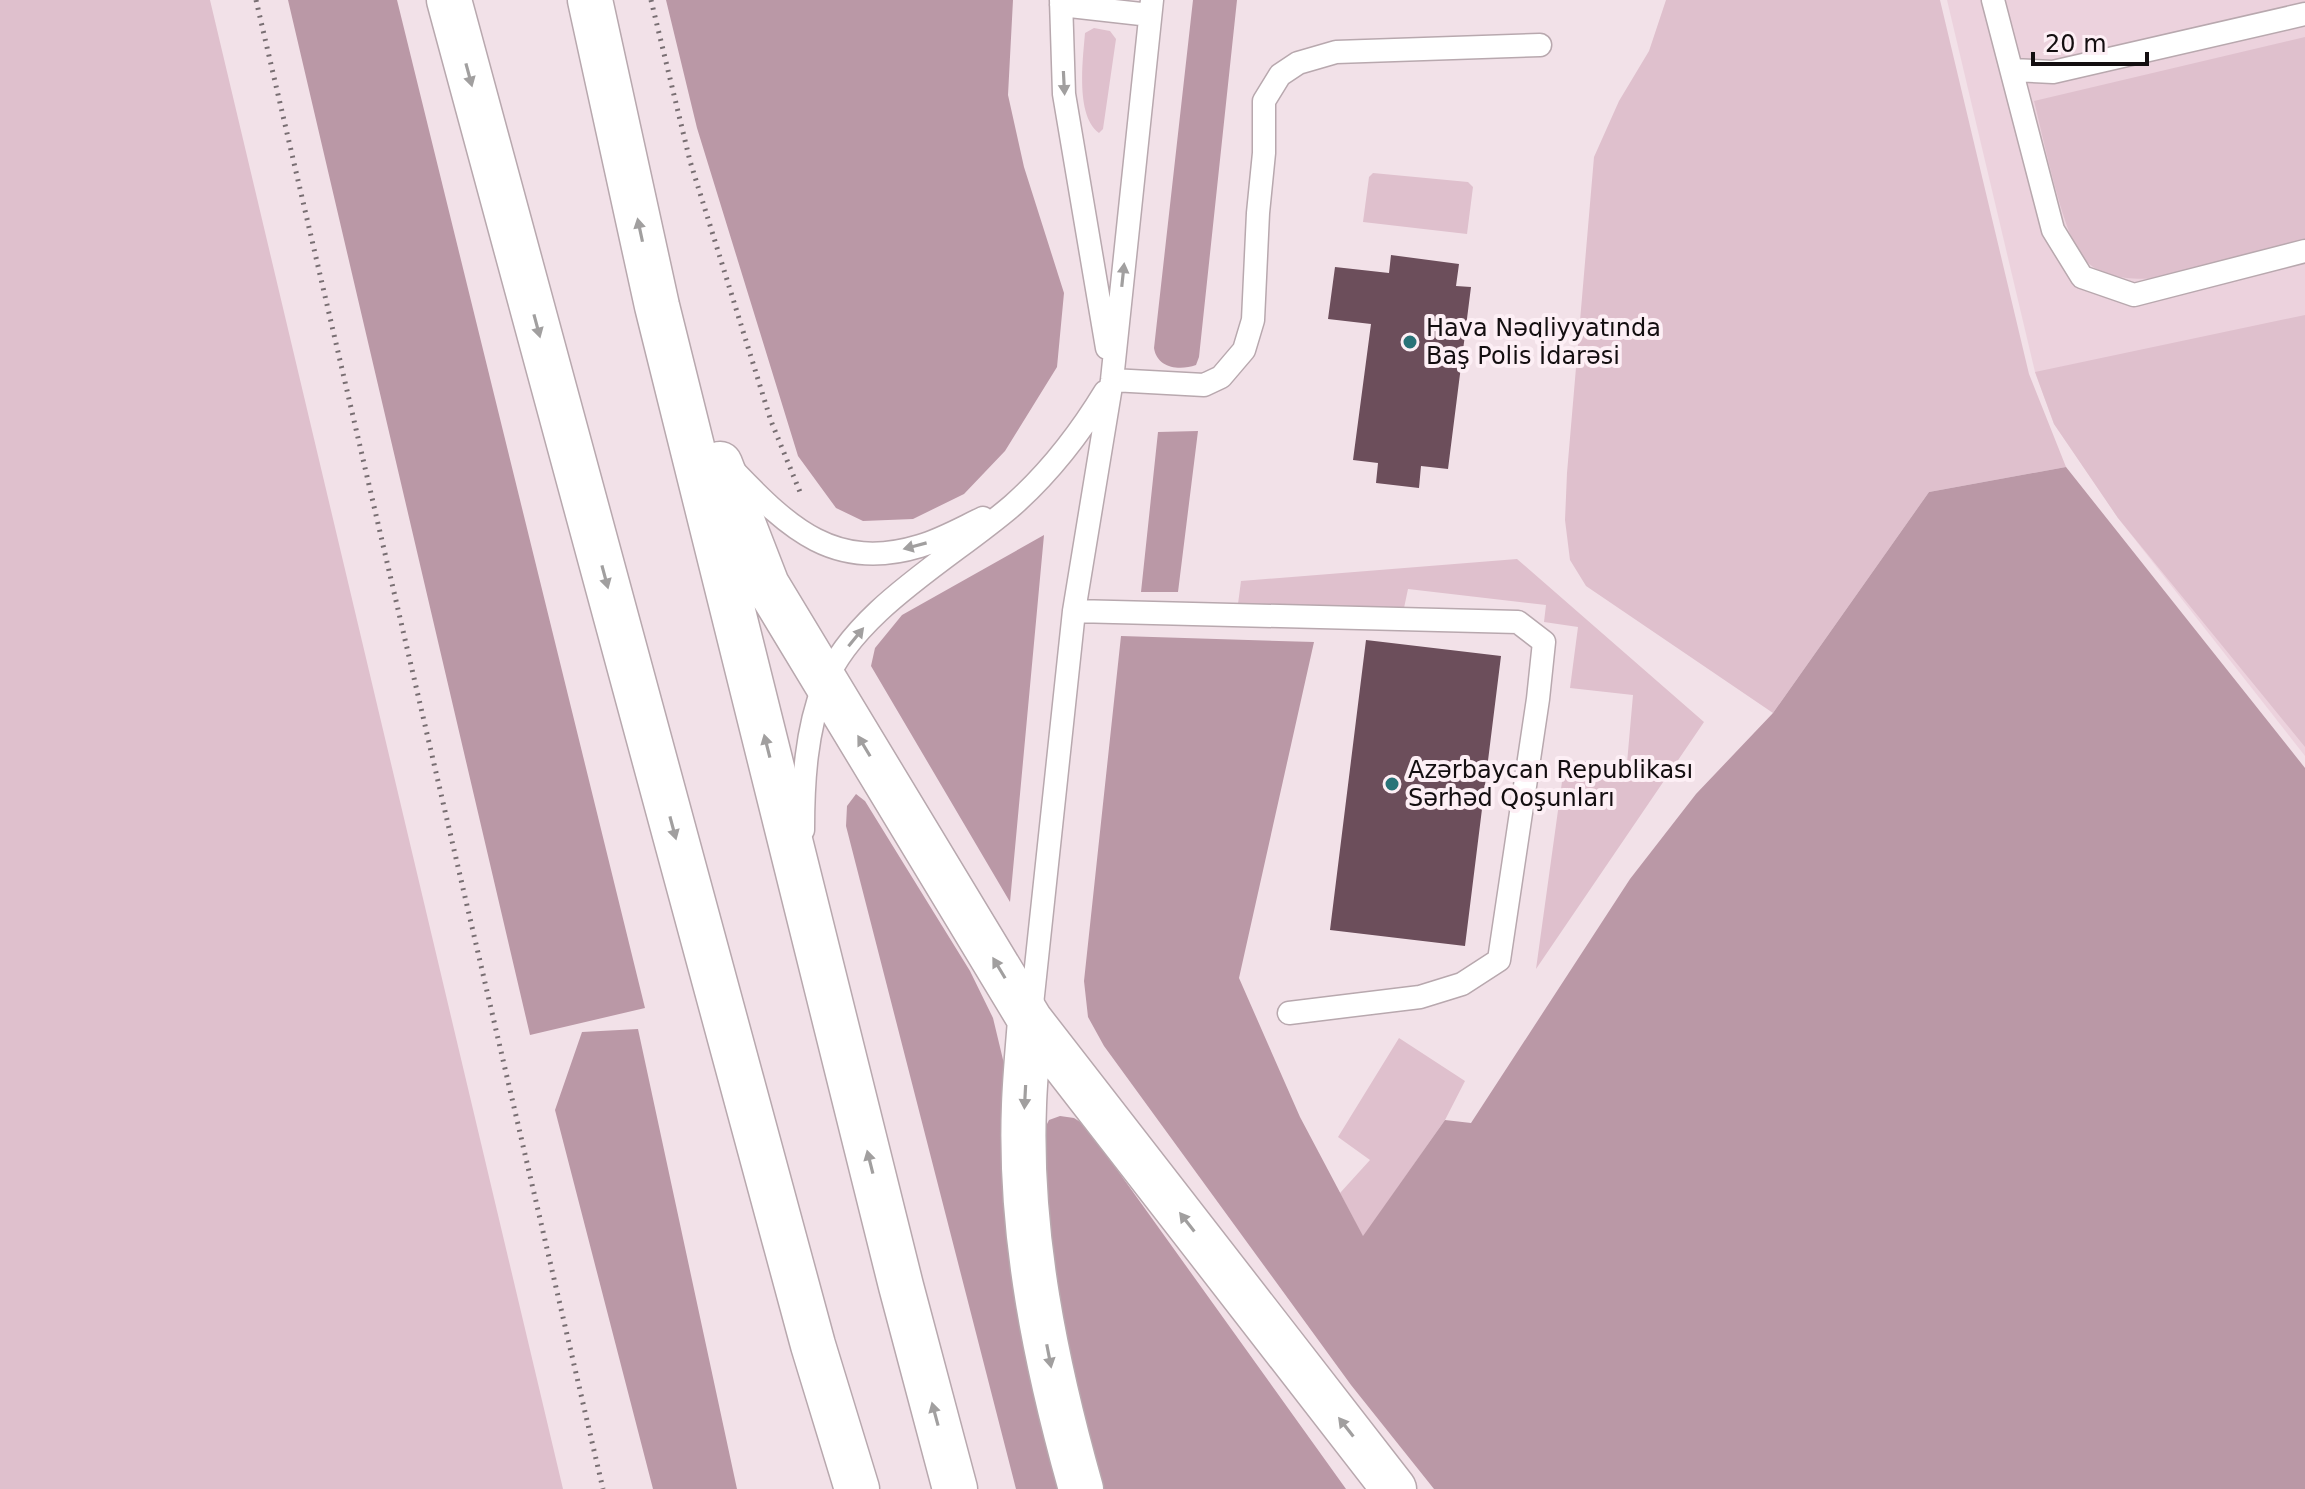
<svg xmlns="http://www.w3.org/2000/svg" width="2305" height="1489" font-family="'DejaVu Sans',sans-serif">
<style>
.built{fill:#ecd2dd}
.green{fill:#dfc0cd}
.forest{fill:#ba98a6}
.building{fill:#6c4e5b}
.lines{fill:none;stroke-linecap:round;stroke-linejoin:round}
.service-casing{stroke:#b8a8ae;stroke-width:25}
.motorway-casing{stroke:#b8a8ae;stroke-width:47}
.path{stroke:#786e72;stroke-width:5;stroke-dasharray:2 6;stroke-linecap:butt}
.service{stroke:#fff;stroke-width:22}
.motorway{stroke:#fff;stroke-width:44}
.oneway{fill:#a19f9f}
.poi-dot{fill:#297378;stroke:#fdeff5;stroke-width:3}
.labels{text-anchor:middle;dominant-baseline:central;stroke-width:8;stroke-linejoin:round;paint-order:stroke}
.poi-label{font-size:24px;fill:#130e10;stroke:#fdeff5;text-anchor:start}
</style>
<rect width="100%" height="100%" fill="#f2e1e8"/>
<!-- built -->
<path class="built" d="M1947 0H2305V756L2118 518 2054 424 2035 372Z"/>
<!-- green -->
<path class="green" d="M0 0H210L563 1489H0Z
M1666 0H1940L2029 374 2066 467 1929 492 1773 713 1586 586 1570 560 1565 520 1567 473 1594 157 1619 101 1649 51Z
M1094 28 1110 31 1116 39 1103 129 1099 133C1075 116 1083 59 1085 33Z
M2305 37V244C2251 258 2124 306 2083 258 2063 235 2043 136 2034 101Z
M1373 173 1468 182 1473 187 1467 234 1363 222 1369 177Z
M2305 315V747L2118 518 2054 424 2035 372Z
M1517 559 1704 722 1536 969 1565 760 1627 763 1633 695 1570 688 1578 627 1544 622 1546 605 1408 589 1404 608 1238 604 1241 581Z
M1399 1038 1465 1081 1445 1120 1363 1237 1340 1193 1370 1160 1338 1137Z"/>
<!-- forest -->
<path class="forest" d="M288 0H397L645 1008 530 1035Z
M666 0H1013L1008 95 1024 167 1064 293 1057 367 1005 451 964 494 913 519 863 521 836 508 798 456 697 128Z
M1193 0H1237L1199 357 1196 365C1179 371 1157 368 1154 348Z
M1198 431 1178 592H1141L1158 432Z
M2066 467 2305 768V1489H1434L1351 1385 1104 1046 1088 1017 1084 981 1121 636 1314 642 1239 978 1300 1117 1363 1236 1445 1120 1471 1123 1630 879 1696 794 1773 713 1929 492Z
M1044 535 1010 902 871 666 875 648 902 615Z
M856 794 865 801 970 971 993 1018 1005 1068 1068 1489H1016L846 826 847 806Z
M638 1029 737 1489H653L555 1110 582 1032Z
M1060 1116 1074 1118 1085 1125 1346 1489H1099L1053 1287 1039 1140 1049 1120Z"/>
<!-- building -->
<path class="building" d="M1391 255 1459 264 1456 286 1471 287 1448 469 1421 466 1419 488 1376 483 1378 463 1353 460 1371 324 1328 319 1335 267 1389 273Z
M1366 640 1501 656 1465 946 1330 930Z"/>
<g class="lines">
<defs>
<path id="service" d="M1061 0 1064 94 1107 348
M1993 0 2053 230 2082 277 2134 295 2305 251
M1061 5 1150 15
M2012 70 2053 72 2305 14
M1112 380 1204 385 1221 377 1244 350 1253 320 1258 213 1264 153V101L1280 75 1298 63 1336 52 1540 45
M735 472C789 528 835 572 920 546 941 540 962 528 983 518
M1074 611 1518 622 1544 642 1538 699 1499 960 1462 984 1420 997 1289 1013
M803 830C803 782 806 730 824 685 854 610 953 557 1013 505 1049 473 1080 433 1105 392
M1031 1014 1074 611 1112 380 1152 0"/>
<path id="motorway" d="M449 0 813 1345 857 1489
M590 0 657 306 901 1286 955 1489
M720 464 767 585 1030 1020 1394 1489
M1030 1020C1028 1048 1025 1076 1024 1105 1019 1234 1046 1365 1081 1489"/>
</defs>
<!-- service casing -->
<use href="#service" class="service-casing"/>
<!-- motorway casing -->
<use href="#motorway" class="motorway-casing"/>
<!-- path -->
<path class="path" d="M256 0 603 1489
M651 0 690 161 771 421 800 492"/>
<!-- service -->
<use href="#service" class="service"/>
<!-- motorway -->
<use href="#motorway" class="motorway"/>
</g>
<!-- one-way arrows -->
<defs><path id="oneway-solid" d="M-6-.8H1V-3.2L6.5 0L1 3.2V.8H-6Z" transform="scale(2)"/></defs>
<g class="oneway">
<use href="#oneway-solid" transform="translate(469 75) rotate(75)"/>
<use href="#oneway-solid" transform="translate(1064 83) rotate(87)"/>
<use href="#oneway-solid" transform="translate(640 230) rotate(-102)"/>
<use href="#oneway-solid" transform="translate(1123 275) rotate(-84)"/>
<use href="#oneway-solid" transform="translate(537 326) rotate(75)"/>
<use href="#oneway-solid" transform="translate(915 546) rotate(165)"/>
<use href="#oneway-solid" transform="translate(605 577) rotate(75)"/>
<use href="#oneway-solid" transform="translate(856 637) rotate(-51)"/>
<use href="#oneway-solid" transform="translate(767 746) rotate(-104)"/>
<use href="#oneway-solid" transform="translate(864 746) rotate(-121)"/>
<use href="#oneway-solid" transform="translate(673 828) rotate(75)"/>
<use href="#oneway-solid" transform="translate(999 968) rotate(-121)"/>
<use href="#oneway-solid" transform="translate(1025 1097) rotate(93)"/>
<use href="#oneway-solid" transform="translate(870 1162) rotate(-104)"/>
<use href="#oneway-solid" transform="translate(1187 1222) rotate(-128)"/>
<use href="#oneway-solid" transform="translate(1049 1356) rotate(79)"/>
<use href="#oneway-solid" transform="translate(935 1414) rotate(-105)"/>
<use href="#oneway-solid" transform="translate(1346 1427) rotate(-128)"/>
</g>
<!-- markers -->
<g class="poi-dot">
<circle cx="1410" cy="342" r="8"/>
<circle cx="1392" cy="784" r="8"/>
</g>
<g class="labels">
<!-- poi labels -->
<g class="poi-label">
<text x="1426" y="328">Hava Nəqliyyatında<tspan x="1426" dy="28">Baş Polis İdarəsi</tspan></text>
<text x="1408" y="770">Azərbaycan Republikası<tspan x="1408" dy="28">Sərhəd Qoşunları</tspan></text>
</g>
</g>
<!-- scale -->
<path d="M2033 52v12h114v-12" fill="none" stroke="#130e10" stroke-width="4"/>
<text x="2045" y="52" font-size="24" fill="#130e10" stroke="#fdeff5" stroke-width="6" paint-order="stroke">20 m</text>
</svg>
